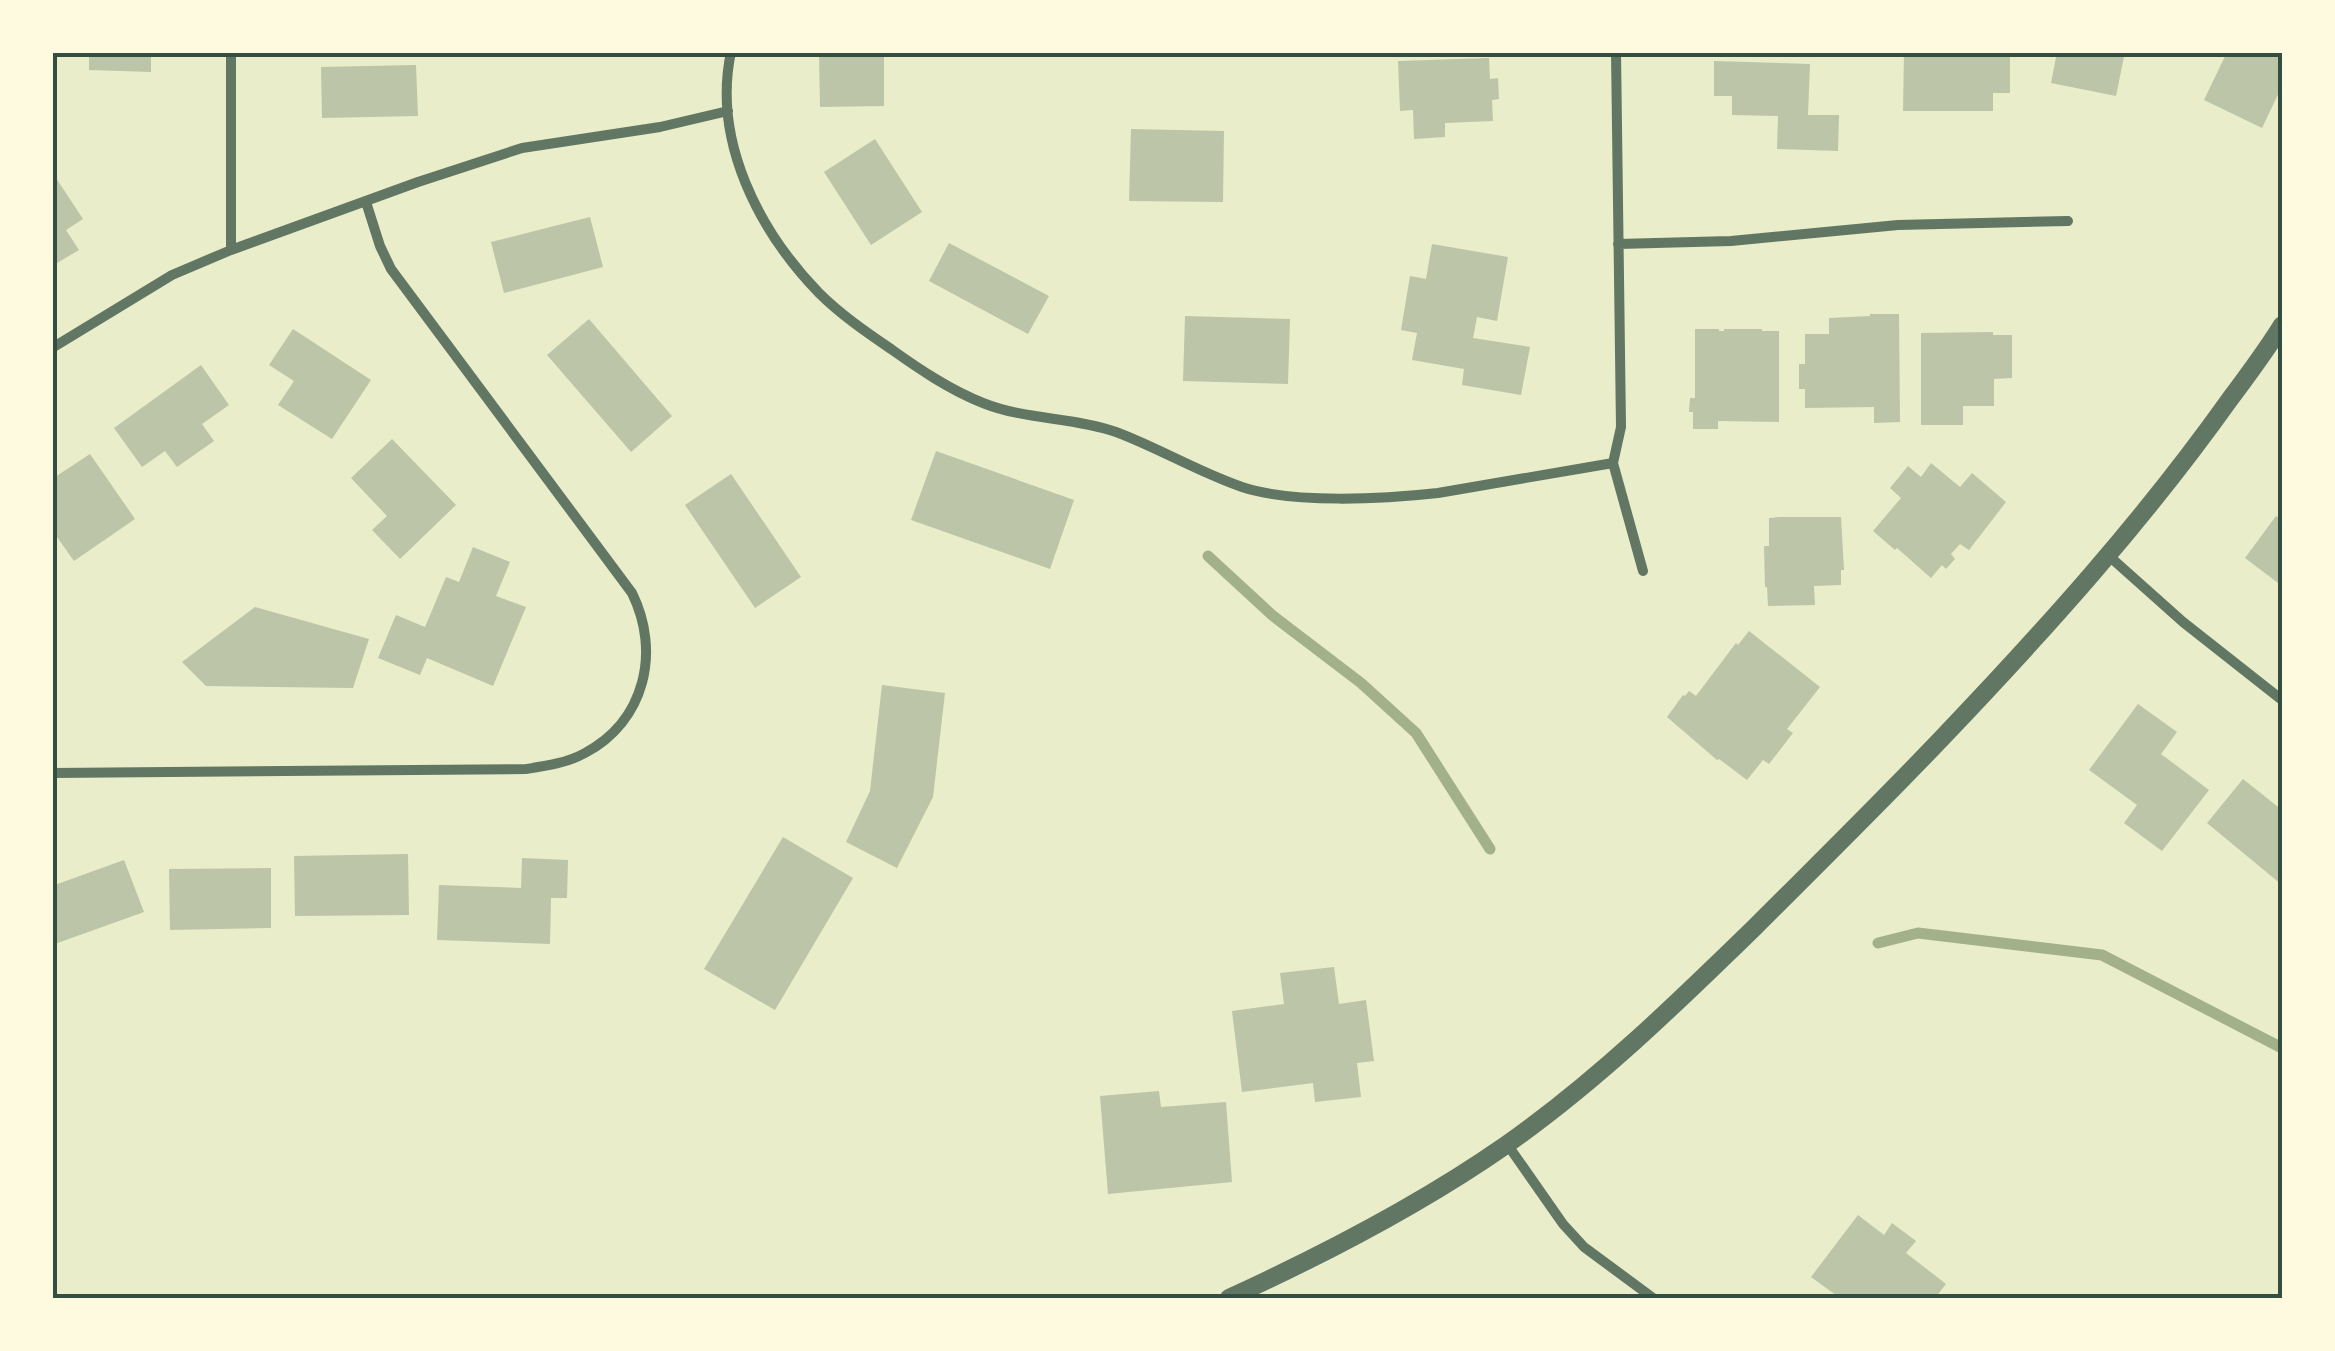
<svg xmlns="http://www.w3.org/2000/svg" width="2335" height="1351" font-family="'Varela Round',sans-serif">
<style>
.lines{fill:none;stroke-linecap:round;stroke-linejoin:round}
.stream{stroke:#a3b18a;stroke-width:11}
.building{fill:#bcc5a7}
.minor{stroke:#617663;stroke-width:10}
.tertiary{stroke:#617663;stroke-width:18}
.neatline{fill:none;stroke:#344e41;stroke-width:4}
</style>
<rect width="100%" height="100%" fill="#e9edc9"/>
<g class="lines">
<!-- stream -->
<path class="stream" d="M1208 556 1272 615 1361 683 1416 733 1490 849
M1878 943 1918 933 2102 955 2282 1048"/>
</g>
<!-- building -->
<path class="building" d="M89 52H151V72L89 70Z
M819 52H884V106L820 107Z
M1904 52H2010V93H1993V111H1903Z
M2057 52H2125L2116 96 2051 83Z
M2227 52H2282V86L2262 128 2204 100Z
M1489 58 1490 79 1498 78 1499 99 1492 100 1493 121 1445 123V137L1414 139 1413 110 1400 111 1398 61Z
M1714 61 1810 64 1808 115H1839L1838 151 1777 149 1778 116 1732 115V96H1714Z
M416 65 418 116 322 118 321 67Z
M1131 129 1224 131 1223 202 1129 201Z
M875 139 922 212 871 245 824 172Z
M52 172 83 219 66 230 79 250 52 266Z
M590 217 603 267 504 293 491 242Z
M949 243 1049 296 1028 334 929 281Z
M1432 244 1508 257 1497 321 1477 317 1473 338 1530 347 1521 395 1462 385 1464 369 1412 360 1417 333 1401 330 1410 276 1426 279Z
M1870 314H1899L1900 422 1874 423V407L1805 408V389H1799V364H1805V334H1829V318L1870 316Z
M1185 316 1290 319 1288 384 1183 381Z
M589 319 672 416 631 452 547 355Z
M293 329 371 380 332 439 278 405 294 381 269 365Z
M1695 329H1719V331H1724V329H1762V331H1779V422L1718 421V429H1693V412H1689L1690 398H1695Z
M1993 332V335H2012V378L1994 379V406H1963V425H1921V333Z
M201 365 229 405 202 424 214 441 177 467 165 451 142 467 114 428Z
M392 439 456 505 400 559 372 530 387 516 351 478Z
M936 451 1074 500 1050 569 911 520Z
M90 454 135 519 74 561 52 530V479Z
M1931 463 1960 487 1972 473 2006 502 1969 550 1960 544 1951 554 1955 559 1946 569 1942 565 1931 578 1897 548 1895 550 1873 531 1901 498 1890 488 1908 466 1921 477Z
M731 474 801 577 755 608 685 505Z
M2276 516 2282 520V586L2245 558Z
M1780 517H1841L1844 570H1841V585L1814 586 1815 605 1768 606 1767 587H1765L1764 546H1769V518Z
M473 547 510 562 496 596 526 607 493 686 427 658 420 675 378 658 396 615 425 627 446 577 459 582Z
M255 607 369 639 353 688 206 686 182 662Z
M1749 631 1820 687 1787 729 1793 733 1769 764 1763 760 1747 780 1719 759 1717 760 1667 717 1683 695 1685 696 1689 691 1696 696 1736 643 1738 645Z
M882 685 945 693 933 797 897 868 846 842 870 791Z
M2138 704 2177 732 2161 754 2209 790 2162 851 2124 823 2137 805 2089 770Z
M2243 779 2282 810V885L2207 823Z
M783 837 853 878 775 1010 704 969Z
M408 854 409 915 295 916 294 856Z
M522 858 568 860 567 898H551L550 944 437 940 439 885 521 888Z
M124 860 144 912 52 945V886Z
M271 868V928L170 930 169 869Z
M1334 967 1339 1004 1366 1000 1374 1061 1357 1063 1361 1097 1315 1102 1313 1083 1242 1092 1232 1011 1284 1004 1280 973Z
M1159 1091 1161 1107 1226 1102 1232 1182 1108 1194 1100 1096Z
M1858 1215 1884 1235 1892 1223 1916 1241 1906 1253 1946 1284 1935 1298H1840L1811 1277Z"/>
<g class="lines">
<!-- minor -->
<path class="minor" d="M231 52V250
M731 52C712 141 759 231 819 293 840 314 866 332 891 349 919 369 950 390 983 403 1025 420 1073 417 1116 432 1159 448 1198 472 1242 487 1293 504 1384 499 1438 493L1613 463
M1616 52 1621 427 1613 463 1643 571
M1618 244 1731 241 1898 225 2068 221
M52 348 172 275 231 250 418 182 522 148 660 127 728 111
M2109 556 2183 622 2282 700
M52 773 526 769C546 766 567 763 585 753 645 721 661 652 632 593L391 269 380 246 366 202
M1507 1144 1563 1224 1584 1247 1653 1298"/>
<!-- tertiary -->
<path class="tertiary" d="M1229 1298C1325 1254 1420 1205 1506 1145 1597 1081 1677 1003 1756 926 1818 864 1881 802 1942 738 2045 630 2144 520 2230 399 2248 375 2266 351 2282 325"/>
</g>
<!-- border -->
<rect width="2335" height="1351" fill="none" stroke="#fefae0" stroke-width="110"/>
<rect x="55" y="55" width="2225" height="1241" class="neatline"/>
</svg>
